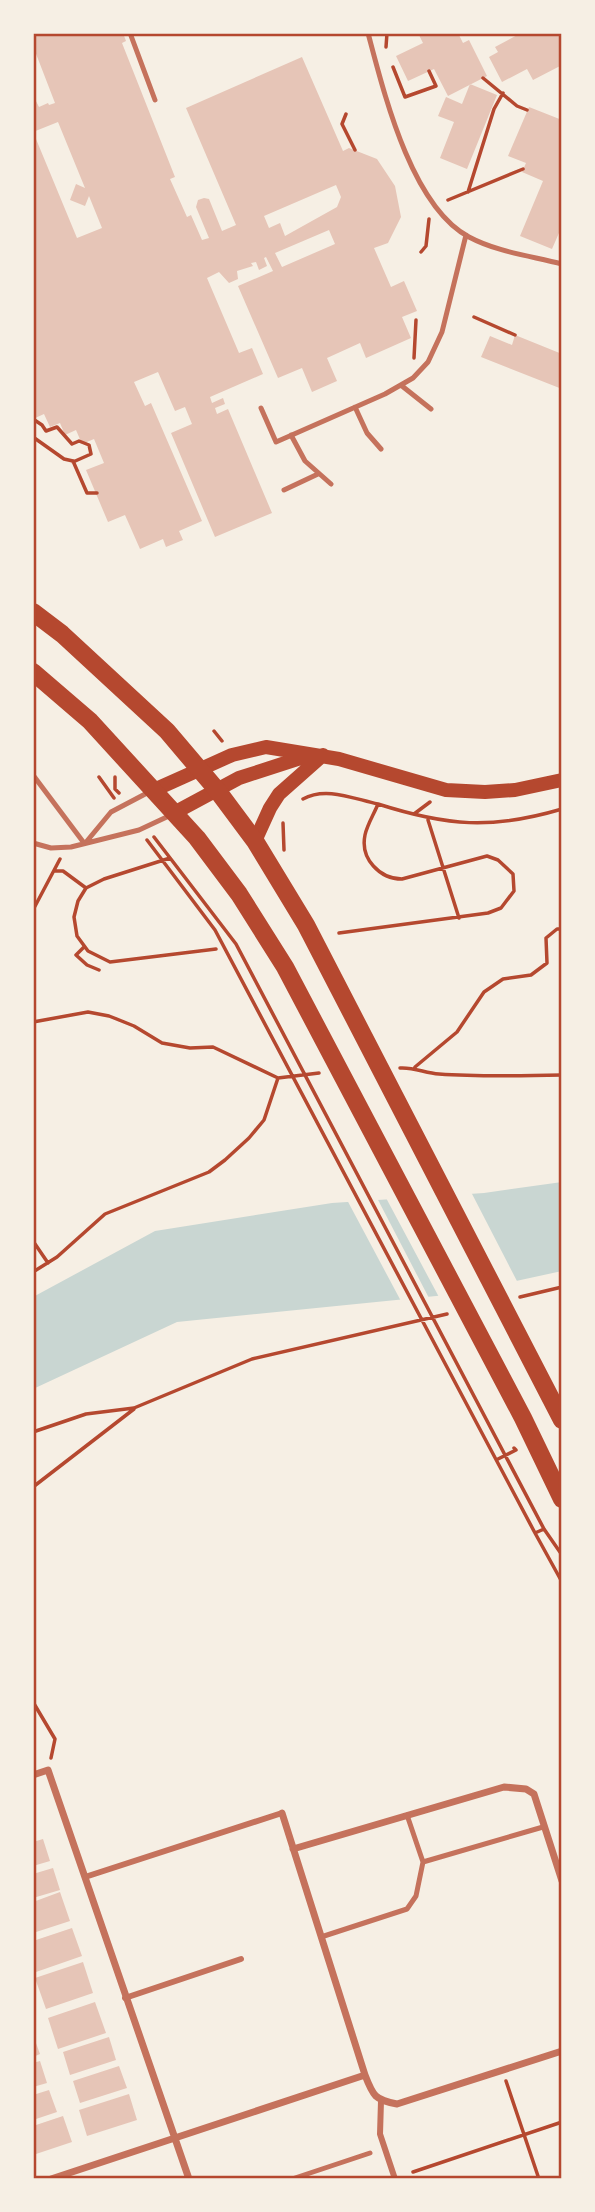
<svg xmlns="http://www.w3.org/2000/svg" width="595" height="2212" font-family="Ubuntu,sans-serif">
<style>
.water{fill:#c9d6d2}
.pier{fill:#f6efe4}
.building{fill:#e6c5b7;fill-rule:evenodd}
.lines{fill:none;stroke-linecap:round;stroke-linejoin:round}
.path{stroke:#b5482f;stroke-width:3.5}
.service{stroke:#c5725c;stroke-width:5}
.pedestrian{stroke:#c5725c;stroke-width:6}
.minor{stroke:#c5725c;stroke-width:7}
.secondary{stroke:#b5482f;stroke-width:14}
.primary{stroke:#b5482f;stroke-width:18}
.neatline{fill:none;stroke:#b5482f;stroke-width:2.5}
</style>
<rect width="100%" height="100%" fill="#f6efe4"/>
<!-- water -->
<path class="water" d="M562 1182V1271L456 1294 177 1322 33 1389V1297L155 1231 332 1203 484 1193Z"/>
<!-- pier -->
<path class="pier" d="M470 1190 519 1285 440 1299 385 1196Z
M376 1196 430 1300 402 1303 346 1198Z"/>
<!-- building -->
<path class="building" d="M33 33H123L126 41 122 43 175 177 170 179 187 217 191 215 202 240 209 238 196 207 198 200 204 198 209 199 222 231 236 225 186 108 302 57 343 151 349 148 377 159 395 186 401 217 388 243 374 248 391 287 404 281 417 311 402 317 411 338 366 358 360 343 327 358 337 381 312 392 302 368 278 378 238 286 273 271 266 257 264 258 267 266 259 270 256 262 251 263 253 266 237 271 238 279 229 283 219 272 207 278 239 353 252 348 263 374 210 397 212 403 223 398 225 404 215 408 217 414 228 409 272 513 215 537 171 433 192 424 185 407 175 411 158 372 134 382 145 406 151 403 202 521 179 531 183 540 166 547 163 539 140 549 125 515 108 522 86 470 104 463 94 439 82 444 76 430 65 435 60 423 50 427 44 414 33 419V141L36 139 77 238 102 228 89 196 85 206 70 200 76 184 85 188 58 122 33 132V121L36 119 33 113V95L39 107 48 103 49 105 55 103 33 46ZM336 185 341 197 337 207 285 236 280 223 269 228 264 216ZM329 230 335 244 282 267 275 253Z
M418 33H458L463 43 469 40 487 76 448 96 434 69 408 81 396 56 423 43Z
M521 33H562V65L533 80 527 69 502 82 489 57 498 52 495 47Z
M470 84 497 95 467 169 440 158 454 122 438 116 446 97 462 104Z
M529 107 562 120V226L552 249 520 236 543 181 522 172 526 163 508 156Z
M515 335 562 354V389L481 357 490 336 512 345Z
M43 1839 50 1861 33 1866V1842Z
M53 1868 60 1890 33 1898V1874Z
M60 1892 70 1921 33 1933V1902Z
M72 1928 82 1956 36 1972 33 1964V1941Z
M83 1962 93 1993 46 2009 35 1978Z
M95 2002 106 2033 58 2049 48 2018Z
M33 2035 40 2054 33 2057Z
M109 2037 116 2060 70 2075 63 2052Z
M40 2061 47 2083 33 2087V2063Z
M119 2066 127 2088 80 2103 73 2081Z
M49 2090 57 2112 33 2120V2095Z
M129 2094 137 2120 87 2136 79 2110Z
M63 2116 72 2142 33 2155V2126Z"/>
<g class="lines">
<!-- path -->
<path class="path" d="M386 47 387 33
M393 67 405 97 436 86 429 71
M483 78 517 106 527 110
M346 114 342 124 355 150
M468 192 494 109 503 93
M448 200 523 169
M421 252 426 246 429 219
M474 317 515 335
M414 358 416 320
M33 419 42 425 46 431 57 427 72 444 79 441 89 445 91 454 73 462
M33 437 64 459 73 461 87 493H97
M214 731 222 741
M99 777 114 798
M115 777V789L119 793
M303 799C326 786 354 799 378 804
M414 814 430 802
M428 820 459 918
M283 823 284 850
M154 837 236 944 544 1529 562 1555
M147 840 215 930 535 1533
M170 858 104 879 86 888 78 901 74 917 77 936 88 951 110 962 216 949
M55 871H63L86 888
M33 910 60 859
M339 933 488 913 501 908 514 891 513 874 498 860 487 856 402 879C380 879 360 859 365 835 367 825 374 814 378 804 447 826 491 830 562 809
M84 947 76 955 87 965 99 970
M33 1022 88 1012 109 1016 134 1026 162 1043 190 1048 213 1047 278 1078 319 1073
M415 1067 457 1032 484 992 503 979 531 975 547 963 546 938 557 929H562
M400 1068C414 1067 425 1073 439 1074 479 1077 521 1076 562 1075
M33 1241 48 1263
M33 1272 57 1257 105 1214 209 1172 225 1160 249 1138 264 1120 278 1078
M520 1297 562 1287
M33 1432 86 1414 134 1408 252 1359 447 1314
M498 1459 516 1450 514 1448
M33 1487 134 1409
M544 1529 535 1533 562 1582
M33 1702 55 1739 51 1758
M506 2081 539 2179
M413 2172 562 2122"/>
<!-- service -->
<path class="service" d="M130 33 155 100
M368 33C384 93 411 206 469 237 497 252 531 256 562 264
M402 386 431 409
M355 407 367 433 381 449
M261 408 276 442 385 394 413 378 428 362 442 332 466 235
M291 435 305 461 331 484
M284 490 318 474
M33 775 84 843
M87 841 111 812 149 792
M33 843 51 848 71 847 139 830 171 815
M407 1815 423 1862 543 1827
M321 1937 407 1909 416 1896 423 1862
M292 2179 370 2153"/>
<!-- pedestrian -->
<path class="pedestrian" d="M85 1877 282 1813
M125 1998 241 1959
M381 2101 380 2134 395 2179"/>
<!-- minor -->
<path class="minor" d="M33 1775 48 1770 189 2179
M282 1813 365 2075
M293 1849 504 1787 526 1789 534 1794 562 1881
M51 2179 365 2075C373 2096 375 2100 397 2104L562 2051"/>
<!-- secondary -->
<path class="secondary" d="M154 790 232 755 266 747 339 759 446 790 485 792 515 790 562 780
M174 813 239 778 310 755
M255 841 270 808 279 794 323 755"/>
<!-- primary -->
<path class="primary" d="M33 612 62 634 167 731 217 790 255 841 306 925 562 1420
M33 672 90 721 197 838 239 894 285 967 523 1418 562 1499"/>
</g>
<!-- border -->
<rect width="595" height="2212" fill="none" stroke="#f6efe4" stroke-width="70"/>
<rect x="35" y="35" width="525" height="2142" class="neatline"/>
</svg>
